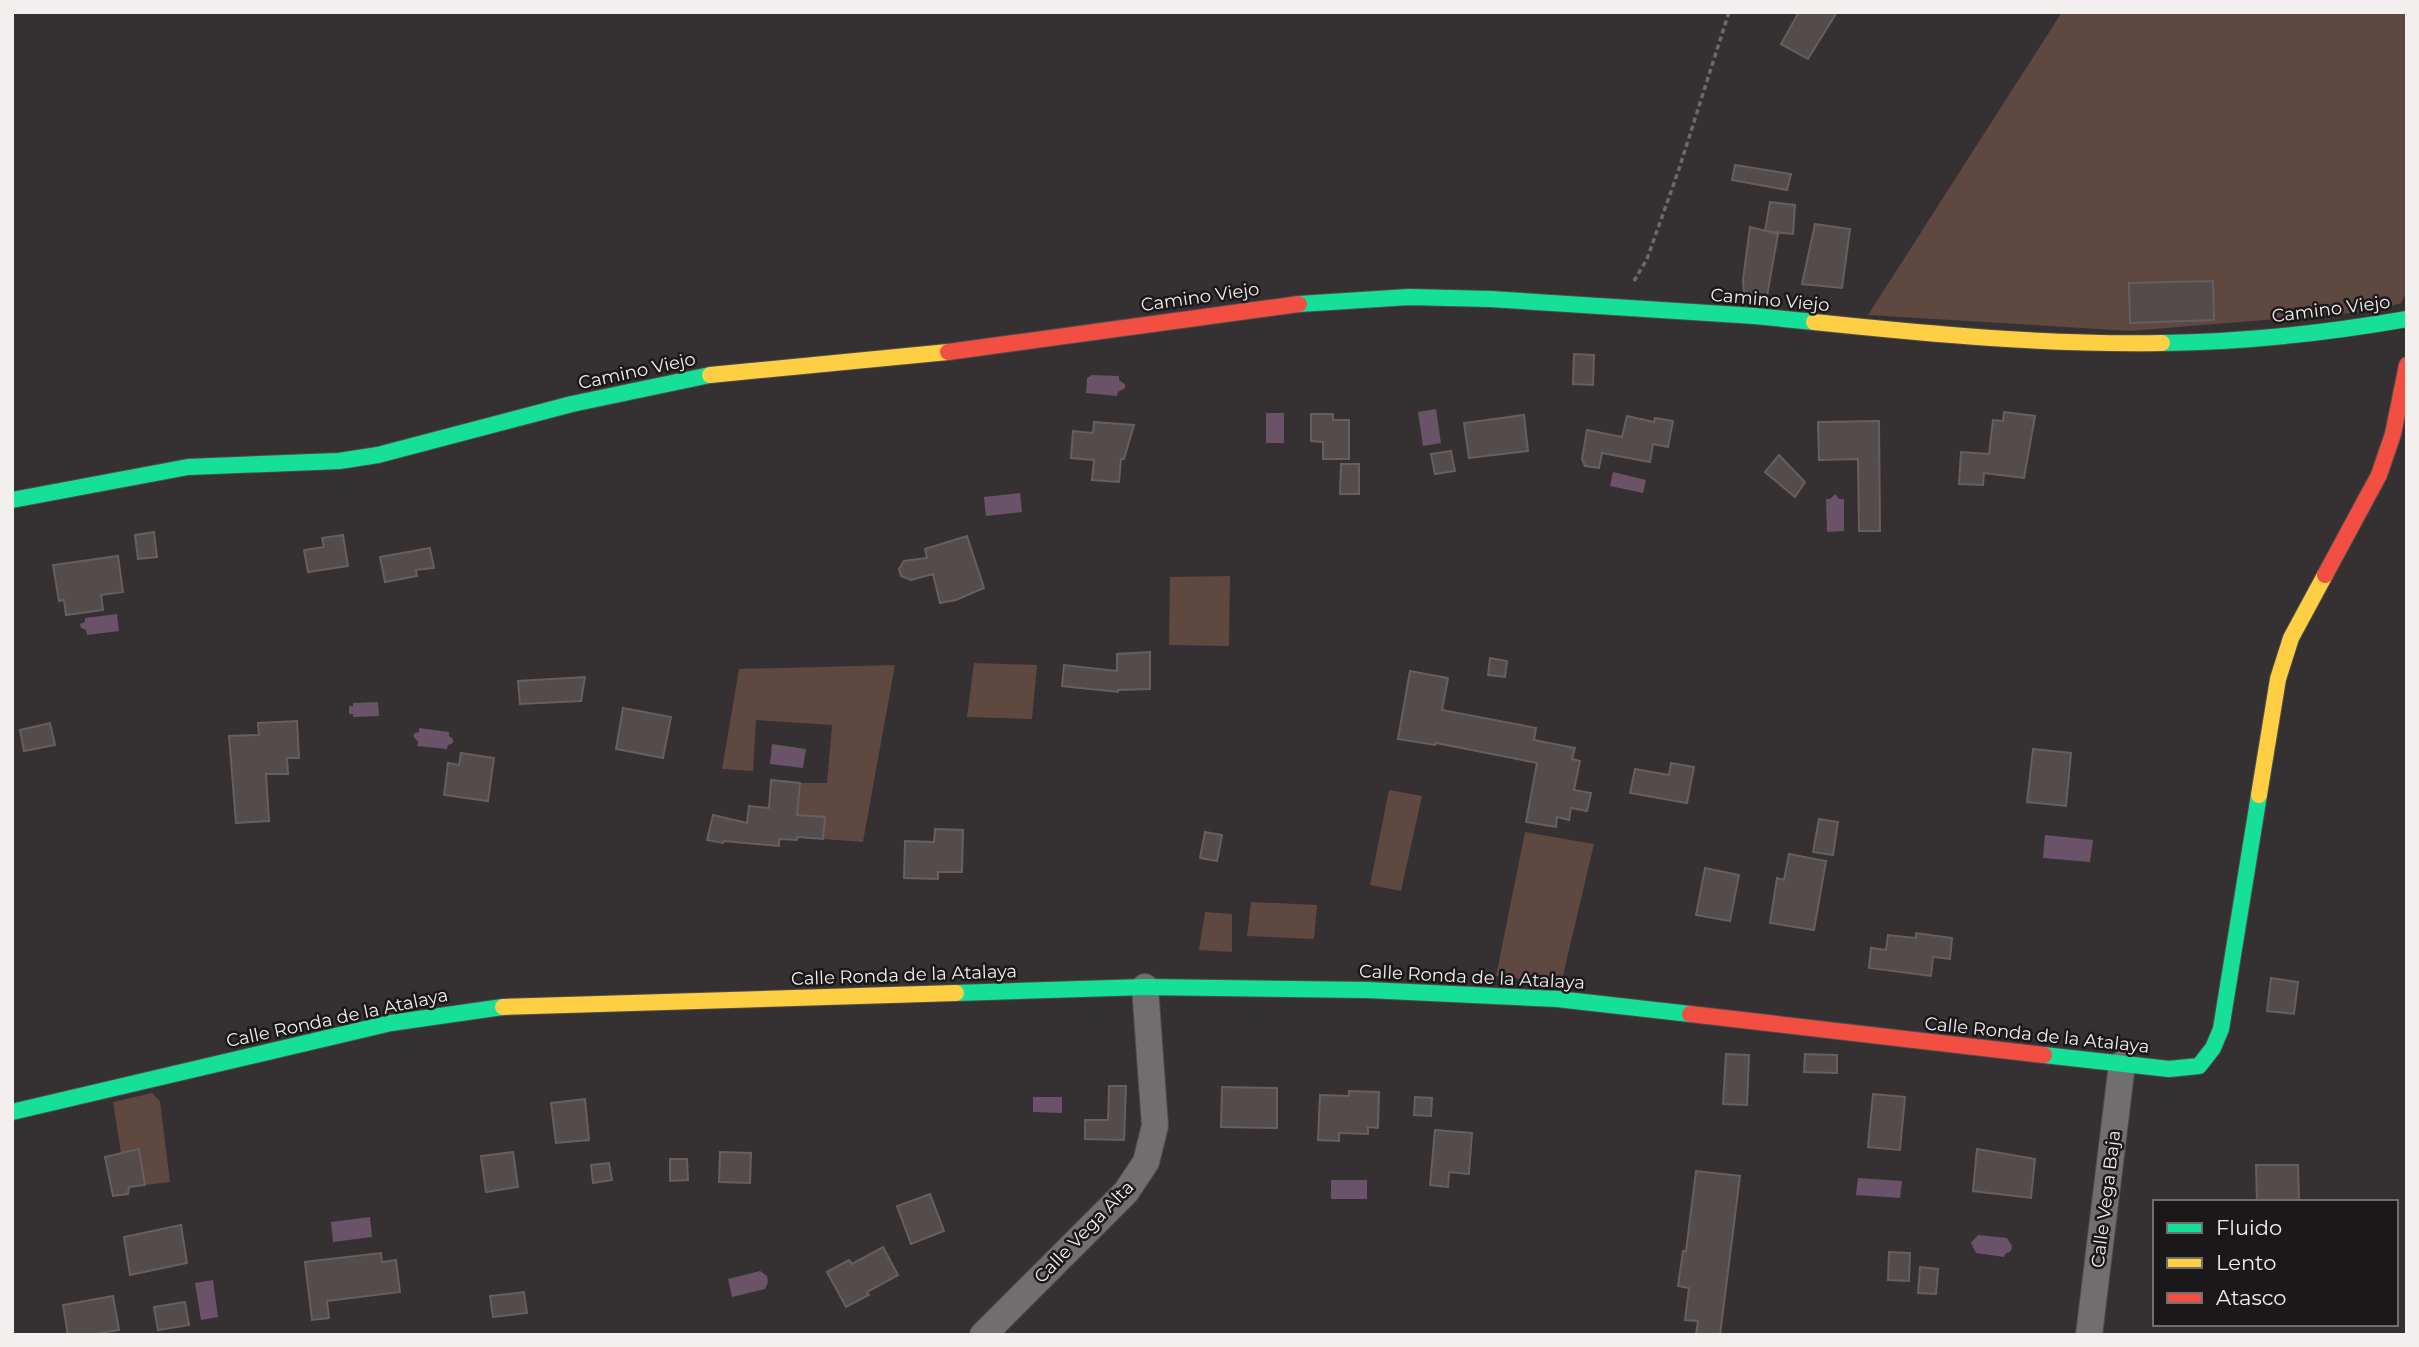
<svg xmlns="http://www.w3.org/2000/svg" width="2419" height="1347" font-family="Montserrat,sans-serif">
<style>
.green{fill:#5f4840}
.water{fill:#6a5369}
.building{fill:#544b4b;stroke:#646060;stroke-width:2}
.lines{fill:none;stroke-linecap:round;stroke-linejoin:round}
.street-casing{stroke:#504c4d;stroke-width:28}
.fast-casing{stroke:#504c4d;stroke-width:18}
.slow-casing{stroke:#504c4d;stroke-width:18}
.jam-casing{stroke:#504c4d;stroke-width:18}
.path{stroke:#6c6a6a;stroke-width:3.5;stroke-dasharray:5 3.5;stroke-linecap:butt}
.street{stroke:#716e6f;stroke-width:26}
.fast{stroke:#16e098;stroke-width:16}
.slow{stroke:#ffcf43;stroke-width:16}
.jam{stroke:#f24e42;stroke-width:16}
.labels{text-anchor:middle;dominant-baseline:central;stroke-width:5;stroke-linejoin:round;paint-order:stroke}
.street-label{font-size:18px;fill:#f3efef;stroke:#1b1819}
</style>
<rect width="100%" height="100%" fill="#353031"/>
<!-- green -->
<path class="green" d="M2062 12H2407V291L2401 303 2374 311 2131 331 1868 315Z
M1230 576 1229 646 1169 645 1170 577Z
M974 663 1037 665 1032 719 967 717Z
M895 665 863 842 823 839 825 817 797 815 800 783H827L832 725 756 720 753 771 722 769 739 669Z
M1389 790 1422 796 1401 891 1370 885Z
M1525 832 1594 844 1561 984 1496 976Z
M1251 902 1317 905 1314 939 1247 936Z
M1205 912 1232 914V952L1199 950Z
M152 1093 160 1101 170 1182 145 1185 139 1150 121 1153 113 1102Z"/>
<!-- water -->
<path class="water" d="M1092 375 1119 376V380L1125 384V388L1118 392 1117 396 1086 393 1087 378Z
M1436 409 1441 443 1423 446 1418 412Z
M1266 413H1284V443H1266Z
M1613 472 1646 480 1643 493 1610 486Z
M1020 493 1022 512 986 516 984 497Z
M1835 494 1839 499H1844V531L1827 532 1826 499H1830Z
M117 614 119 631 87 635 86 630 81 628 80 624 85 622V618Z
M378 702 379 716 353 717V714H349V706H353V703Z
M419 728 449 732V736L453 739V743L448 745 447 749 417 746 418 742 413 736 415 733 419 732Z
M772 744 806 749 803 768 770 764Z
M2045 835 2093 840 2090 862 2043 858Z
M1033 1097H1062V1113L1033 1112Z
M1858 1178 1902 1181 1900 1198 1856 1195Z
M1331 1180H1367V1199H1331Z
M370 1217 372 1237 333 1242 331 1222Z
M1978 1235 2007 1238 2012 1246 2011 1251 2005 1254 2004 1257 1976 1253 1971 1243Z
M760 1271 767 1276 768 1282 765 1289 732 1297 728 1279Z
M213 1280 218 1317 201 1320 195 1283Z"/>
<!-- building -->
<path class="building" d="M1799 12H1837L1808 59 1781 44Z
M1735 165 1791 174 1787 190 1732 180Z
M1770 202 1795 205 1793 234 1765 231Z
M1815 224 1850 229 1842 288 1802 284Z
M1750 227 1778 234 1767 296 1744 294 1743 280Z
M2213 281 2214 320 2130 323 2129 283Z
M1574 354 1594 355 1593 385 1573 384Z
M2004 412 2035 416 2024 478 1984 473 1983 485 1959 484 1961 452 1989 454 1993 420 2003 421Z
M1311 414H1333V420H1349V459H1323V442L1311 441Z
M1524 415 1528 451 1469 458 1464 423Z
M1627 416 1654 422 1655 418 1673 421 1668 447 1653 444 1650 462 1602 453 1599 468 1585 466 1582 459 1587 430 1622 437Z
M1879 421 1880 531H1859L1858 459 1819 460 1818 422Z
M1094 422 1134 425 1124 459H1121L1119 482 1092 480 1094 460 1071 458 1073 431 1093 433Z
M1451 451 1455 471 1435 474 1431 454Z
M1779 455 1805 482 1795 497 1765 472Z
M1341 464H1359V494H1340Z
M154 532 157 557 138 559 135 535Z
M343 535 348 566 308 572 304 550 324 547 322 538Z
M967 536 984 588 956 600 940 603 933 574 911 580 901 576 899 569 904 561 927 558 925 549Z
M430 548 434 568 416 570 417 576 385 582 380 557Z
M118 556 123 592 101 595 103 610 66 615 64 600 59 601 53 565Z
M1150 652V689L1118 690V692L1062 686 1064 665 1117 671V654Z
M1490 658 1507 661 1505 677 1488 675Z
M1410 671 1448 678 1442 710 1536 728 1534 740 1575 748 1572 759 1580 761 1574 790 1591 793 1587 811 1571 808 1569 820 1557 817 1556 827 1526 822 1537 763 1436 743 1435 745 1398 739Z
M585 677 581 701 520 704 518 681Z
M623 708 671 717 663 758 616 749Z
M297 721 299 758H287L288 774H266L269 821 236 823 229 736 259 735 258 723Z
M50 723 55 745 24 751 20 730Z
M2033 749 2071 753 2066 806 2027 802Z
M461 753 494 758 488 801 444 795 448 763 459 765Z
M1671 763 1694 767 1687 803 1630 793 1635 769 1669 775Z
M771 780 800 783 797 815 825 817 823 839 797 837V840L779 839V846L724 841 723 843 707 840 713 815 747 823 749 806 769 808Z
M1819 819 1838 822 1833 855 1813 852Z
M935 829 963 830 962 872H938V879L904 878 905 841 934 842Z
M1205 832 1222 835 1217 861 1200 858Z
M1789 854 1826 861 1814 930 1770 923 1777 878 1784 880Z
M1705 868 1739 875 1730 921 1696 915Z
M1916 933 1952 938 1950 959 1933 957 1931 976 1869 968 1871 948 1886 950 1888 935 1916 938Z
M2271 978 2298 982 2294 1014 2267 1011Z
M1726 1054 1749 1055 1747 1105 1723 1104Z
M1805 1054 1837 1055V1073L1804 1072Z
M1109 1086H1126L1124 1140 1085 1139V1120H1108Z
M1222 1087 1277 1088V1128L1221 1127Z
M1349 1091 1379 1092 1378 1128 1368 1127V1134L1339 1133V1141L1318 1140 1320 1095 1349 1096Z
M1873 1094 1905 1097 1900 1150 1868 1147Z
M1415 1097 1432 1098 1431 1116 1414 1115Z
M585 1099 589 1140 556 1143 551 1103Z
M1435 1130 1472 1133 1469 1174 1449 1172 1448 1187 1430 1185Z
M139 1149 145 1185 129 1187 128 1194 113 1196 105 1157Z
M1977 1149 2035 1159 2031 1198 1973 1191Z
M513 1152 518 1187 486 1192 481 1156Z
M720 1152 751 1153 750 1183 719 1182Z
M670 1159H687L688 1180 670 1181Z
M609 1163 612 1180 593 1183 591 1165Z
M2256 1165H2298L2299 1202H2257Z
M1696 1171 1740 1176 1720 1335H1696L1698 1321 1685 1320 1689 1288 1678 1286 1683 1251H1686Z
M930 1194 944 1231 911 1244 897 1206Z
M181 1225 187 1263 130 1275 124 1237Z
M883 1247 898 1275 867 1292 869 1295 846 1307 827 1272 849 1260 852 1264Z
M1889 1252 1910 1253 1909 1281 1888 1280Z
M381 1253 382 1262 396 1260 400 1292 327 1301 329 1318 312 1320 305 1262Z
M1920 1267 1938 1269 1936 1294 1918 1293Z
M524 1292 527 1313 493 1317 490 1296Z
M113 1296 119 1330 89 1335H68L63 1305Z
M185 1302 189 1325 158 1330 154 1307Z"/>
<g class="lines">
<defs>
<path id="street" d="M983 1335 1126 1192 1146 1162 1155 1126 1145 987
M2089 1335 2122 1064"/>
<path id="fast" d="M1299 304 1409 297 1490 299 1755 316 1814 322
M2162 343C2244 342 2327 333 2407 319
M12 500 188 467 339 461 378 455 572 404 710 375
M956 993 1145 987 1367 990 1557 999 1690 1014
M2044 1055 2169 1069 2199 1066 2213 1048 2221 1029 2259 795
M12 1112 391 1023 503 1007"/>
<path id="slow" d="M1814 322C1929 334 2046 345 2162 343
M710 375 948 352
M2259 795 2278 679 2291 638 2325 575
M503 1007 956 993"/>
<path id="jam" d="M948 352 1299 304
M2325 575 2379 475 2393 434 2407 365
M1690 1014 2044 1055"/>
</defs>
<!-- street casing -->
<use href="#street" class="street-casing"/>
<!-- fast casing -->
<use href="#fast" class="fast-casing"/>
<!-- slow casing -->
<use href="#slow" class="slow-casing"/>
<!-- jam casing -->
<use href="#jam" class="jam-casing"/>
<!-- path -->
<path class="path" d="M1634 281 1647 259 1679 169 1729 12"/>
<!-- street -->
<use href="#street" class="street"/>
<!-- fast -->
<use href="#fast" class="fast"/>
<!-- slow -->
<use href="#slow" class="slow"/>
<!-- jam -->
<use href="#jam" class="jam"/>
</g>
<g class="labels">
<!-- street labels -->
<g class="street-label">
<text transform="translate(1200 297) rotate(-8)">Camino Viejo</text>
<text transform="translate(1770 300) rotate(5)">Camino Viejo</text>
<text transform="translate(2331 309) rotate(-7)">Camino Viejo</text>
<text transform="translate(637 371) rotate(-12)">Camino Viejo</text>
<text transform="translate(904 975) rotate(-2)">Calle Ronda de la Atalaya</text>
<text transform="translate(1472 977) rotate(3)">Calle Ronda de la Atalaya</text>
<text transform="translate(337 1018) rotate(-12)">Calle Ronda de la Atalaya</text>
<text transform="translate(2037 1035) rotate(6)">Calle Ronda de la Atalaya</text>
<text transform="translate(2106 1199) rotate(-83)">Calle Vega Baja</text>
<text transform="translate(1084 1232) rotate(-46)">Calle Vega Alta</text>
</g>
</g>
<!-- border -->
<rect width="2419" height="1347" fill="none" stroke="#f3efef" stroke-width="28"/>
<!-- legend -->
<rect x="2153" y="1200" width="245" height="126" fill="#1b1819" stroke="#716e6f" stroke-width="2"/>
<rect x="2167" y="1223" width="35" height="10" fill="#16e098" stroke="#716e6f" stroke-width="2"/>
<text x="2216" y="1235" font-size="21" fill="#f3efef">Fluido</text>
<rect x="2167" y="1258" width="35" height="10" fill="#ffcf43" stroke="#716e6f" stroke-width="2"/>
<text x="2216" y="1270" font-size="21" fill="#f3efef">Lento</text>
<rect x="2167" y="1293" width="35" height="10" fill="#f24e42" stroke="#716e6f" stroke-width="2"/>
<text x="2216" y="1305" font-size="21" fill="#f3efef">Atasco</text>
</svg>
